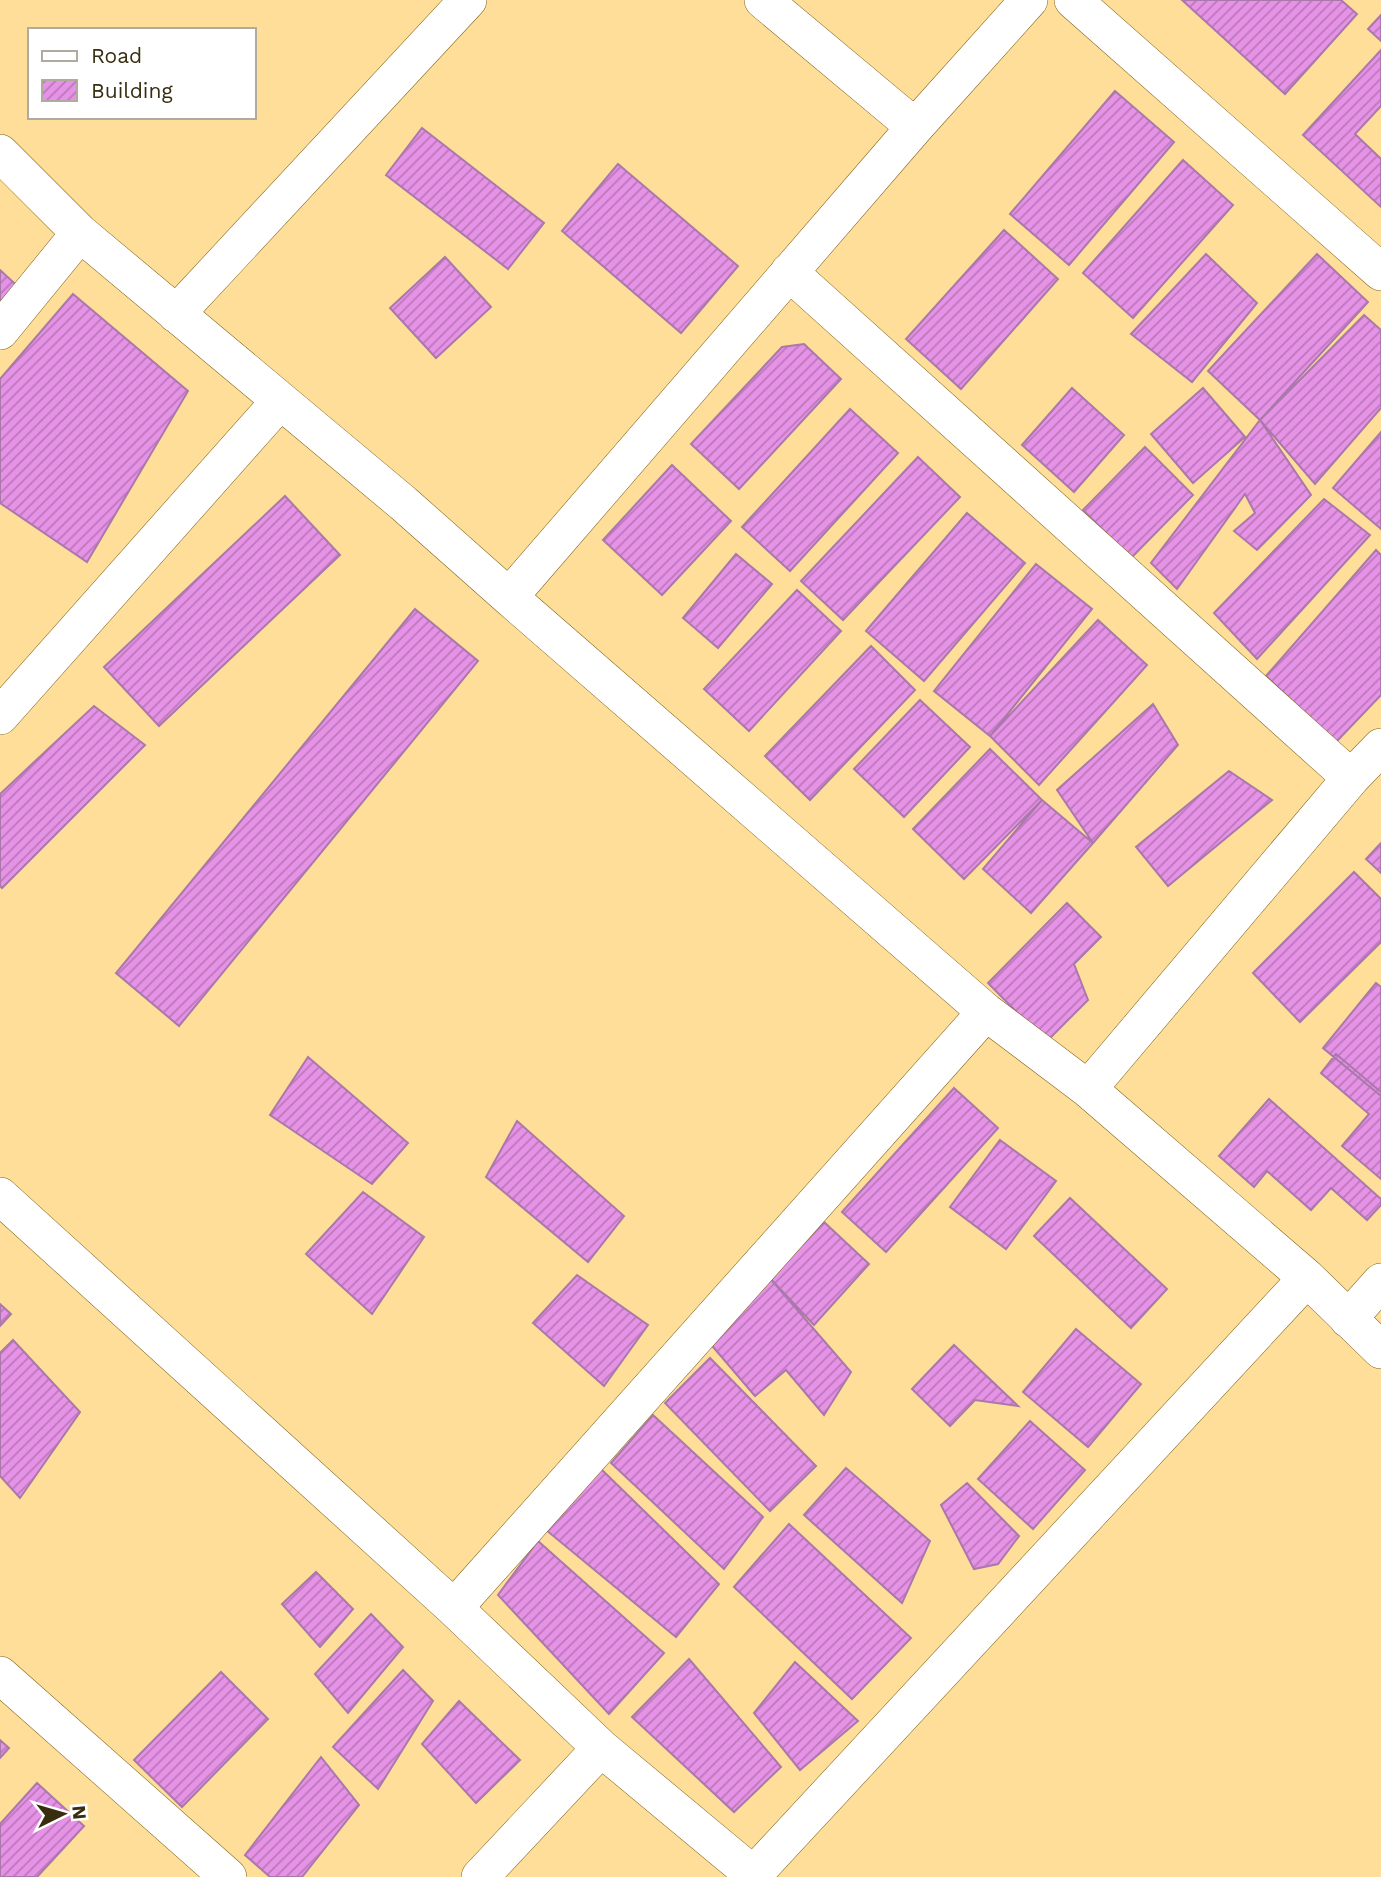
<svg xmlns="http://www.w3.org/2000/svg" width="1381" height="1877" font-family="'Work Sans',sans-serif">
<style>
.building{fill:url(#building-hatch);stroke:#aa78ab;stroke-width:2}
.lines{fill:none;stroke-linecap:round;stroke-linejoin:round}
.minor-casing{stroke:#7f631a;stroke-width:38}
.minor{stroke:#fff;stroke-width:37}
</style>
<defs>
<pattern id="building-hatch" width="6" height="6" patternUnits="userSpaceOnUse" patternTransform="scale(1.75)"><rect width="6" height="6" fill="#e692e7"/><path d="M-1 1l2-2M0 6l6-6M5 7l2-2" fill="none" stroke="#bb78ba"/></pattern>
</defs>
<rect width="100%" height="100%" fill="#fede98"/>
<!-- building -->
<path class="building" d="M1182 0H1341L1357 14 1285 94Z
M1381 15V41L1368 29Z
M1381 50V106L1355 134 1381 159V207L1303 135Z
M1115 91 1174 142 1069 265 1010 214Z
M422 128 544 223 508 269 386 175Z
M1183 160 1233 205 1133 318 1083 273Z
M618 164 738 266 681 333 562 231Z
M1004 230 1058 279 961 389 906 339Z
M1206 254 1257 303 1192 382 1131 334Z
M1317 254 1368 302 1260 420 1208 371Z
M445 257 491 307 436 358 390 308Z
M0 270 25 293 0 323Z
M73 294 188 391 87 562 0 503V379Z
M1364 315 1381 330V408L1315 484 1260 420Z
M804 344 841 379 739 489 691 444 782 347Z
M1072 388 1124 435 1074 492 1022 445Z
M1203 388 1245 437 1193 483 1151 434Z
M850 409 898 453 790 571 742 527Z
M1260 420 1311 495 1257 550 1234 531 1255 513 1245 494 1177 589 1151 563Z
M1381 432V529L1333 488Z
M1145 447 1193 495 1131 558 1083 510Z
M918 457 960 497 843 620 801 581Z
M672 465 731 521 662 595 603 540Z
M285 496 340 555 159 726 104 667Z
M1324 499 1370 535 1257 659 1214 613Z
M967 513 1025 563 924 681 866 631Z
M1376 550 1381 555V695L1336 742 1266 676Z
M736 554 772 584 718 648 683 618Z
M1036 564 1092 609 990 736 934 691Z
M797 590 841 631 749 731 704 689Z
M415 609 478 661 179 1026 116 973Z
M1098 620 1147 665 1039 785 990 736Z
M871 646 915 690 810 800 765 756Z
M920 700 970 747 904 817 854 769Z
M1153 704 1178 745 1093 843 1057 790Z
M94 706 145 745 2 888 0 886V794Z
M990 749 1042 800 964 879 913 829Z
M1229 771 1272 800 1168 886 1136 847Z
M1042 800 1093 843 1031 913 983 869Z
M1381 843V873L1366 859Z
M1354 872 1381 899V942L1300 1022 1253 973Z
M1067 903 1101 937 1074 964 1088 1000 1046 1042 988 983Z
M1376 983 1381 987V1096L1323 1048Z
M1336 1054 1381 1092V1179L1342 1146 1369 1114 1321 1073Z
M308 1057 408 1143 372 1184 270 1115Z
M954 1088 998 1128 886 1252 842 1212Z
M1269 1099 1381 1199V1205L1367 1220 1331 1188 1311 1210 1267 1171 1254 1187 1219 1156Z
M517 1121 624 1216 588 1262 486 1177Z
M1000 1140 1056 1181 1006 1249 950 1207Z
M363 1192 424 1237 372 1314 306 1254Z
M1070 1198 1167 1289 1131 1328 1034 1236Z
M824 1222 869 1264 814 1325 768 1276Z
M577 1275 648 1325 604 1386 533 1323Z
M768 1276 851 1372 824 1415 786 1370 755 1396 702 1334Z
M0 1304 11 1314 0 1326Z
M1076 1329 1141 1384 1088 1447 1023 1392Z
M13 1340 80 1412 20 1498 0 1476V1353Z
M954 1345 1018 1406 975 1400 950 1426 912 1389Z
M710 1358 816 1466 770 1511 665 1403Z
M653 1415 763 1517 724 1569 611 1463Z
M1030 1421 1085 1470 1033 1529 978 1479Z
M600 1468 719 1584 676 1637 546 1530Z
M846 1468 930 1541 902 1603 804 1515Z
M967 1483 1019 1536 998 1564 974 1569 941 1505Z
M789 1524 911 1638 852 1699 734 1587Z
M538 1541 664 1653 609 1714 498 1595Z
M316 1572 353 1609 320 1647 282 1604Z
M371 1614 403 1647 348 1713 315 1674Z
M689 1659 781 1767 734 1812 632 1717Z
M795 1662 858 1721 800 1770 754 1713Z
M403 1670 433 1701 378 1789 333 1747Z
M221 1672 268 1719 182 1807 134 1760Z
M459 1701 520 1760 476 1803 422 1744Z
M0 1740 9 1748 0 1758Z
M321 1757 359 1805 302 1877H270L245 1855Z
M37 1783 84 1826 37 1877H0V1824Z"/>
<g class="lines">
<defs>
<path id="minor" d="M763 0 915 127
M1073 0 1381 272
M0 153 80 233 403 503 509 597 986 1012 1088 1089 1307 1278 1381 1350
M789 272 1351 778
M176 314 468 0
M0 331 80 233
M509 597 915 127 1029 0
M0 716 280 401
M1088 1089 1351 778 1381 747
M0 1196 454 1608 601 1748 756 1877
M1348 1319 1381 1282
M454 1608 986 1012
M0 1675 228 1877
M754 1874 1307 1278
M480 1877 601 1748"/>
</defs>
<!-- minor casing -->
<use href="#minor" class="minor-casing"/>
<!-- minor -->
<use href="#minor" class="minor"/>
</g>
<!-- legend -->
<rect x="28" y="28" width="228" height="91" fill="#ffffff" stroke="#b0ab9f" stroke-width="2"/>
<rect x="42" y="51" width="35" height="10" fill="#ffffff" stroke="#b0ab9f" stroke-width="2"/>
<text x="91" y="63" font-size="21" fill="#392d10">Road</text>
<rect x="42" y="80" width="35" height="21" fill="url(#building-hatch)" stroke="#b0ab9f" stroke-width="2"/>
<text x="91" y="98" font-size="21" fill="#392d10">Building</text>
<!-- north arrow -->
<g transform="translate(63 1814) rotate(85)" stroke="#ffffff" stroke-width="5" paint-order="stroke">
<path d="M0-5L12 26L0 18L-12 26Z" fill="#392d10"/>
<text y="-10" font-size="19" font-weight="bold" text-anchor="middle" fill="#392d10">N</text>
</g>
</svg>
